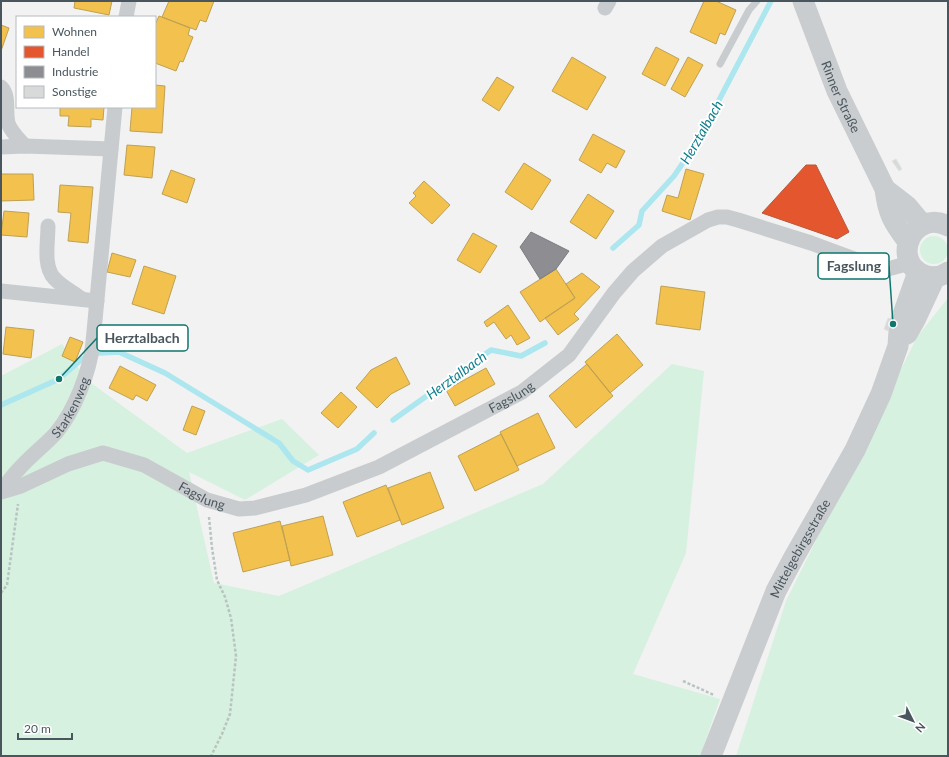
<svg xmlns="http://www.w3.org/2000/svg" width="949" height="757" font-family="Lato,sans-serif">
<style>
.green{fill:#d6f1df}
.homes{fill:#f2c14e;stroke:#bfa153}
.shops{fill:#e4572e;stroke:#b6573c}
.industry{fill:#8d8d92;stroke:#797c82}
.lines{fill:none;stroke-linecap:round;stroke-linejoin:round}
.stream{stroke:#ace6ee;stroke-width:5.5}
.building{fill:#d8dada;stroke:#e3e4e5}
.path{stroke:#b8c4bf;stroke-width:2.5;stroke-dasharray:3 2;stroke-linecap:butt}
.lane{stroke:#c9ccce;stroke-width:7}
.street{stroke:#c9ccce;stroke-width:15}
.secondary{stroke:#cacdcf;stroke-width:21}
.labels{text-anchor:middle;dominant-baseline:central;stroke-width:4;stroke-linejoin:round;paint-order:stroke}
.street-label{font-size:13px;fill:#49565e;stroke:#fff}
.water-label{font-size:14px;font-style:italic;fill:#0e7e8e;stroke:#fff}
.leader{fill:none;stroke:#0f766e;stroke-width:1.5}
.callout-dot{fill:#0f766e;stroke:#fff;stroke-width:1.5}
.callout{fill:#fff;stroke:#0f766e;stroke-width:1.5}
.callout-label{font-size:14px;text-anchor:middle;font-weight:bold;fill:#49565e}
</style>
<rect width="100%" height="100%" fill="#f2f2f2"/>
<!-- green -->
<path class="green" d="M920 250a14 14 0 1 1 28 0a14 14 0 1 1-28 0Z
M948 298V756H736L786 601 917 337Z
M62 344 87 380 187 453 282 419 319 455 245 500 189 472 214 583 279 596 543 484 672 364 704 371 686 553 633 674 720 699 700 756H1V376Z"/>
<!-- homes -->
<path class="homes" d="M75 1H112L109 15 74 8Z
M169 1H214L206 22 200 20 196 30 162 17Z
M704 1H716L736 10 725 35 720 33 716 44 690 32Z
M159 16 190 28 188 35 193 37 183 62 180 61 176 71 155 63V25Z
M1 25 9 28 1 51Z
M656 47 679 59 665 86 642 74Z
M572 57 606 77 587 110 552 91Z
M688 57 703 65 685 97 671 89Z
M497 77 514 87 499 111 482 100Z
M155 85 165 86 162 133 130 131 132 107H155Z
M60 107H104L103 120 91 119V127L68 126 69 116H60Z
M593 134 625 151 616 168 607 163 601 173 579 160Z
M127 145 155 147 152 178 124 175Z
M524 163 551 180 532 210 505 192Z
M686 169 704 174 690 220 662 211 667 195 678 198Z
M171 170 195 179 187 203 162 194Z
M1 174H33L34 200 1 201Z
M424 181 450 205 432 224 409 203 416 196 413 193Z
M60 185 93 187 88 243 68 241 71 213 58 212Z
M588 194 614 211 596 239 570 222Z
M4 211 29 213 27 237 1 235Z
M473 233 497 246 480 273 457 260Z
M112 253 136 260 130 277 107 272Z
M144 266 176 276 164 314 132 304Z
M556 269 575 298 540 322 520 292Z
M582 273 600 287 574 314 579 319 558 335 545 318 575 298 566 284Z
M661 286 705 292 700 330 656 324Z
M508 305 530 338 517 345 511 335 506 339 494 322 487 327 484 322Z
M6 327 34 330 31 358 3 354Z
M147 328 164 338 159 351 140 345Z
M617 334 643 365 610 393 585 362Z
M70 337 83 342 75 362 62 356Z
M396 357 410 384 391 394 377 408 356 388 371 370Z
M587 364 613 396 576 428 549 396Z
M120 366 156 385 147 401 136 395 133 400 109 388Z
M486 368 495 384 455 406 446 390Z
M341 392 357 407 338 428 321 413Z
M192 406 205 411 196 435 183 430Z
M538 413 555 448 517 466 500 432Z
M501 434 519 470 475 491 458 456Z
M430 472 444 508 402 525 388 488Z
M386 485 400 520 357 537 343 502Z
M323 516 333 555 291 566 282 526Z
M280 521 290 560 243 572 233 533Z"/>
<!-- shops -->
<path class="shops" d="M806 165H816L849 232 837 239 762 213Z"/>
<!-- industry -->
<path class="industry" d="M531 232 569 251 556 269 540 279 520 247Z"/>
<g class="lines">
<!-- stream -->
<path class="stream" d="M613 248 639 225 642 211 674 176 697 142 771 1
M99 353 119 352 165 373 279 443 293 461 308 470 357 449 374 433
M1 405 59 379 82 359
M393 420 491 350 521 356 545 343"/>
</g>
<!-- building -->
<path class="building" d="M896 159 902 169 899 171 892 161Z
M888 318 891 319 888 331 884 329Z"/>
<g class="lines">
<!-- path -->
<path class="path" d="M209 517 212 548 217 580 225 597 231 618 236 656 230 714 222 734 211 756
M1 593 7 585 18 504
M683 681 714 695"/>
<!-- lane -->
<path class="lane" d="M720 64 749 10 757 1"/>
<!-- street -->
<g class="street">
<path d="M605 8 609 1"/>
<path d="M126 17 129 1"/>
<path d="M1 87C10 96 5 111 8 123 11 132 19 139 25 146"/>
<path d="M1 147 25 146 111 149"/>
<path d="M48 226C48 242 43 266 54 278 62 287 73 292 82 299"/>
<path d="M1 291 97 301"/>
<path id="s1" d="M1 491C7 484 12 476 18 470 30 456 44 446 56 433 75 410 90 371 93 342L115 107"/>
<path id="s2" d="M1 492 21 486 68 464 103 453 144 465 207 500 239 509 255 508 306 495 379 467 522 392 569 355 614 293 633 271 662 246 708 220 718 217H727L738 220 811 243 884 270 910 263"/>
</g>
<!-- secondary -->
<g class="secondary">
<path id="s3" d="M803 1 837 91 885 189C888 214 893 222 908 242"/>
<path d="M885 189 907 206 923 225"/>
<path d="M948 226C914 208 889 260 924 275 932 278 941 277 948 272"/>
<path d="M907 334 915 320 935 277"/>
<path id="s4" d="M711 756 776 591 793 559 855 450 881 394 898 346 899 331 901 320 918 272"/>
</g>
</g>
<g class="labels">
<!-- street labels -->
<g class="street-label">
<text stroke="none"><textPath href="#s3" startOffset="103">Rinner Straße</textPath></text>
<text stroke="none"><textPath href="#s2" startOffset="554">Fagslung</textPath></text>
<text stroke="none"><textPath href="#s1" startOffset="110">Starkenweg</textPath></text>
<text stroke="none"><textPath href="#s2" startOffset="218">Fagslung</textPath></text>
<text stroke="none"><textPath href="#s4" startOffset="226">Mittelgebirgsstraße</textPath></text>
</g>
<!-- water labels -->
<g class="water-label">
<text transform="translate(701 132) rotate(-60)">Herztalbach</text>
<text transform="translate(456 375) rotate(-36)">Herztalbach</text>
</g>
</g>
<!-- callouts -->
<path class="leader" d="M893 324L889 266M59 379L97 338"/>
<g class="callout-dot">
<circle cx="893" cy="324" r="4"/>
<circle cx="59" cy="379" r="4"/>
</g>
<g class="callout">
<rect x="818" y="253" width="71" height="26" rx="4"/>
<rect x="97" y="325" width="91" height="26" rx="4"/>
</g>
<g class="callout-label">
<text x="854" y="271">Fagslung</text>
<text x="142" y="343">Herztalbach</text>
</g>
<!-- border -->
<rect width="949" height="757" fill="none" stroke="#49565e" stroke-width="4"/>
<!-- legend -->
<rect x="16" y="16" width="140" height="92" fill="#ffffff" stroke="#b6bbbf"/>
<rect x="24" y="26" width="20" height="12" fill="#f2c14e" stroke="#b6bbbf"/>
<text x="52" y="36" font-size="12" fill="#49565e">Wohnen</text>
<rect x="24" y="46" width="20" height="12" fill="#e4572e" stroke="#b6bbbf"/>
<text x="52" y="56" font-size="12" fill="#49565e">Handel</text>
<rect x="24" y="66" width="20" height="12" fill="#8d8d92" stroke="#b6bbbf"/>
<text x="52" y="76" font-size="12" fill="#49565e">Industrie</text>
<rect x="24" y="86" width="20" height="12" fill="#d8dada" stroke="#b6bbbf"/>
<text x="52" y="96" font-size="12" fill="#49565e">Sonstige</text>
<!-- north arrow -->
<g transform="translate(913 721) rotate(132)" stroke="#ffffff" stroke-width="3" paint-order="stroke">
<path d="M0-3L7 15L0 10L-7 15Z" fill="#49565e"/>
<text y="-6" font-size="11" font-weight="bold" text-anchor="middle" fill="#49565e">N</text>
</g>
<!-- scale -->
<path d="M18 733v6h54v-6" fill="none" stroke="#49565e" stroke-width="2"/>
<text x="24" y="733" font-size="12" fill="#49565e" stroke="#ffffff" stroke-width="3" paint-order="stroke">20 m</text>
</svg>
